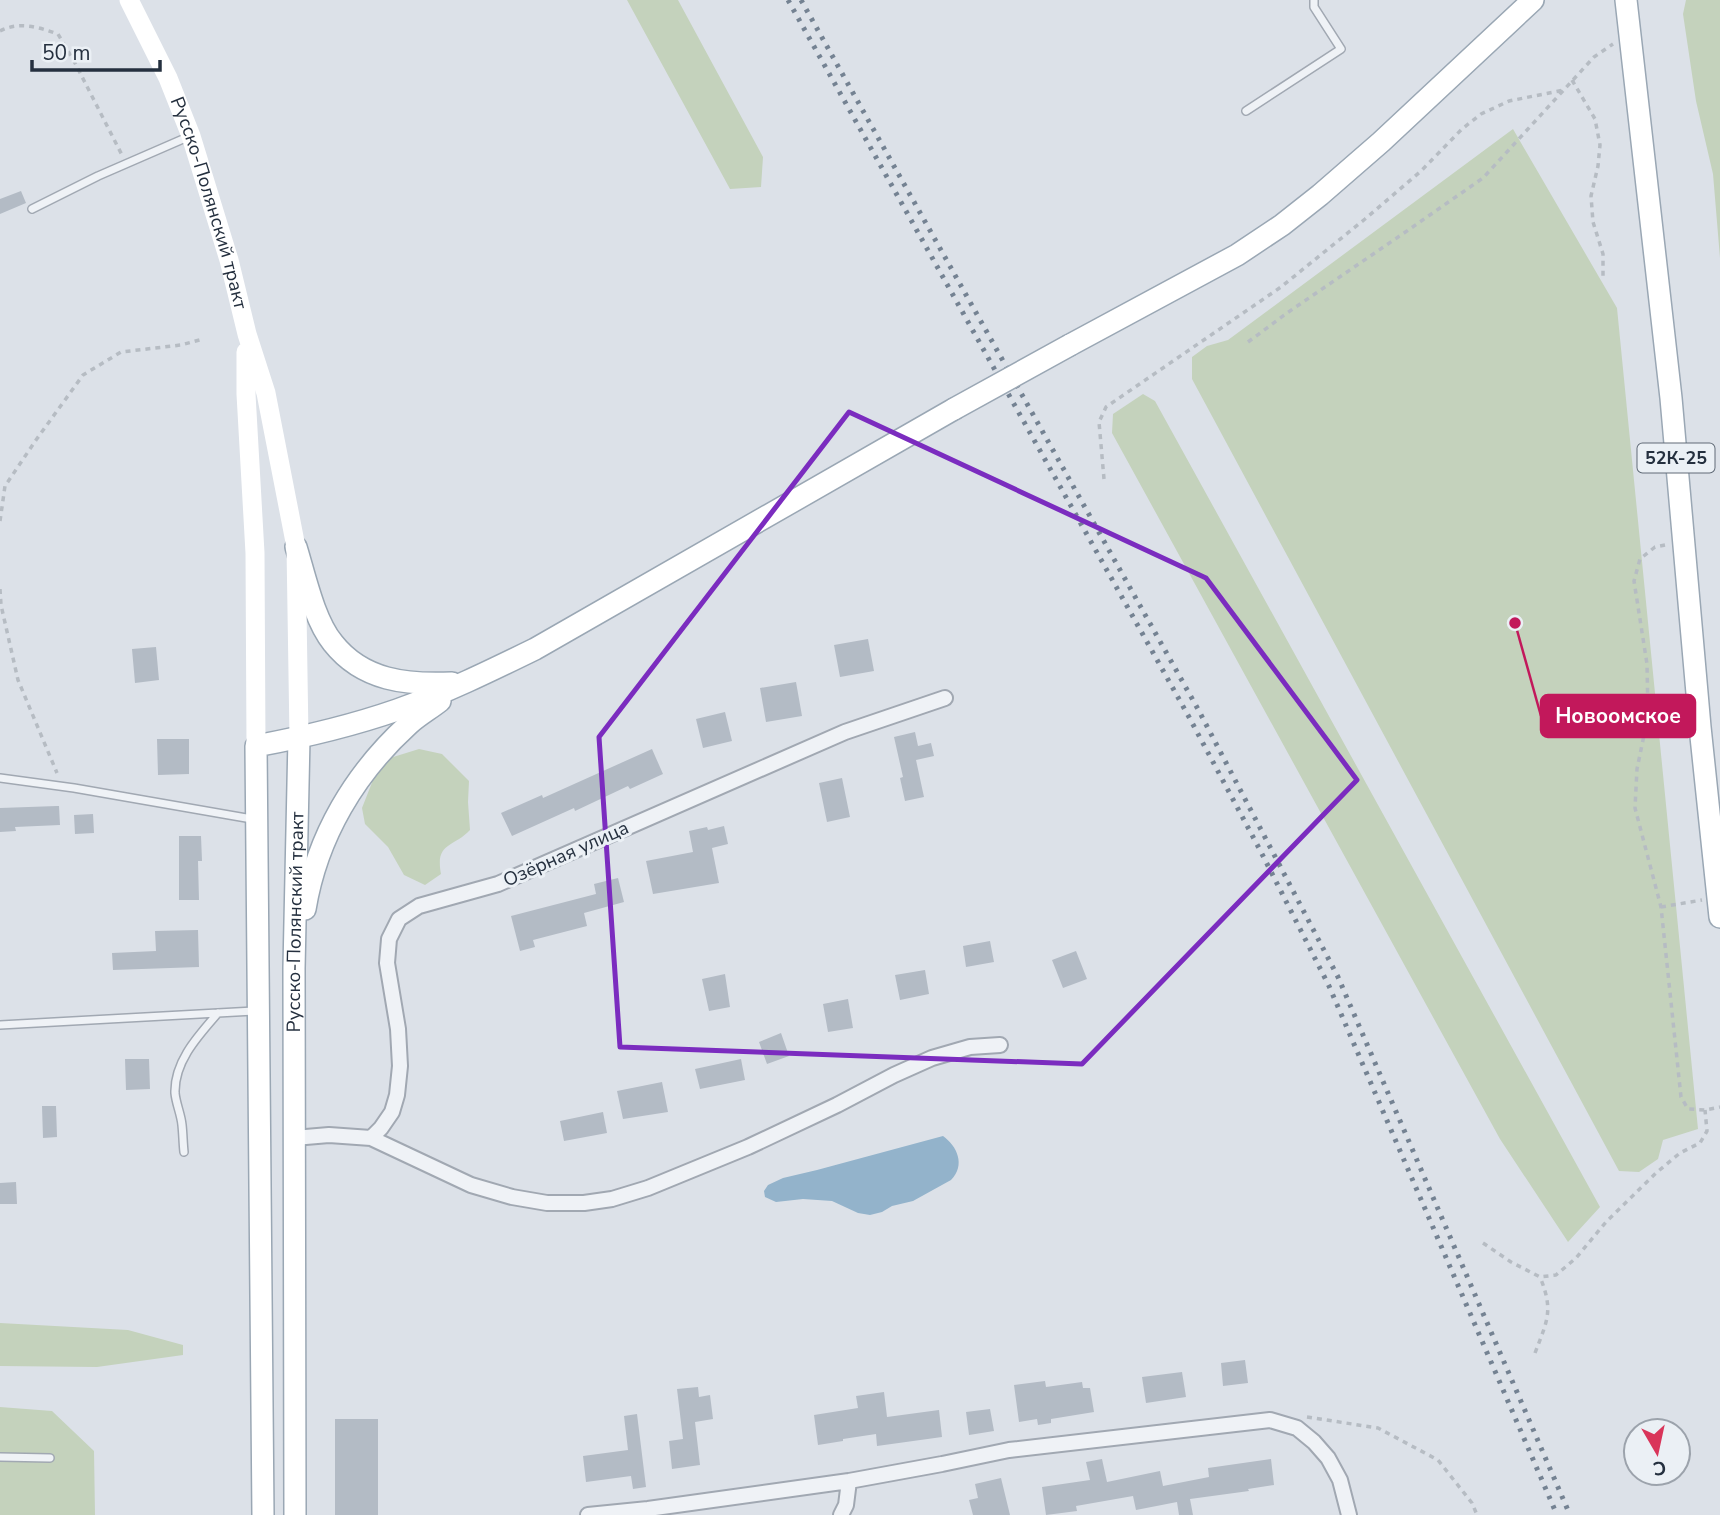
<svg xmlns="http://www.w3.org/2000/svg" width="1720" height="1515" font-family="'Nunito Sans',sans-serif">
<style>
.green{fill:#c4d2bc}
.water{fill:#93b3cb}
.building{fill:#b3bbc5}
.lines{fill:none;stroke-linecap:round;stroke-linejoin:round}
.service-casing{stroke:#a1a8b2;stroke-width:10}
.minor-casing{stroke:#a1a8b2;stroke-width:18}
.primary-casing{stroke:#9aa7b4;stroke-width:24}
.path{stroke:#b6bcc3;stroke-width:3.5;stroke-dasharray:5 5;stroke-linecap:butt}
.service{stroke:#eff2f6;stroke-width:7}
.minor{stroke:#eff2f6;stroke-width:14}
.secondary{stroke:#fff;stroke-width:19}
.primary{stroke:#fff;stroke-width:21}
.rail{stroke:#748292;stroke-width:5;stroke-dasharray:3.5 7;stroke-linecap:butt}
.primary-bridge-casing{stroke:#9aa7b4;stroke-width:24;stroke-linecap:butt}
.primary-bridge{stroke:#fff;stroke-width:21}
.marked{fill:none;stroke:#7b2cbf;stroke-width:5;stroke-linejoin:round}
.labels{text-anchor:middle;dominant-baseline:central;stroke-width:6;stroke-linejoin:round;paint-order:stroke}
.shield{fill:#ebf0f5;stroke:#606a76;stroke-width:2}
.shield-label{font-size:18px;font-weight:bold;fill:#25303f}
.street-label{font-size:19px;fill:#25303f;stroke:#ebf0f5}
.leader{fill:none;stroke:#c2185b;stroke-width:2.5}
.callout-dot{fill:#c2185b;stroke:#ebf0f5;stroke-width:2.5}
.callout{fill:#c2185b;stroke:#c2185b;stroke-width:2.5}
.callout-label{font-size:21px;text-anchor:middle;font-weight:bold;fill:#fff}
</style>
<rect width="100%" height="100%" fill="#dce1e8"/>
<!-- green -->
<path class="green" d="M627 0H678L763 157 761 187 730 189Z
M1686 0H1720V258L1713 174 1696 101 1683 14Z
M1513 129 1617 308 1698 1129 1663 1140 1658 1159 1639 1172 1619 1171 1192 379V357L1207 346 1228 340Z
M1143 394 1155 401 1600 1207 1568 1242 1500 1139 1112 433 1113 414Z
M419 749 442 754 469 781 468 802 470 830C453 848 435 842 441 874L425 885 404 875 388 847 365 824 362 808 373 780 390 758Z
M0 1323 128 1330 183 1345V1355L97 1367 0 1366Z
M0 1407 52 1411 94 1451 95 1515H0Z"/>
<!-- water -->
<path class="water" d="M943 1136C957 1146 966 1165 951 1180L913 1201 892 1206 882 1212 870 1215 858 1213 832 1201 803 1199 776 1202 765 1197 764 1191 768 1185 783 1178 817 1170Z"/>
<!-- building -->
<path class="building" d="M21 191 26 203 0 214V199Z
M868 639 874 671 840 677 834 645Z
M156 647 159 680 135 683 132 649Z
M796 682 802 716 766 722 760 688Z
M725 712 732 741 703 748 696 719Z
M915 732 918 746 931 743 934 756 916 760 924 797 905 801 900 778 903 777 894 737Z
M157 739H189V774L158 775Z
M652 749 663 774 630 789 628 786 575 811 574 808 512 836 501 813 542 795 543 798Z
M842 778 850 817 827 822 819 783Z
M57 806H59L60 825 15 827 16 831 0 832V808Z
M93 814 94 833 75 834 74 815Z
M724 826 728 844 712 848 719 883 653 894 646 861 693 852 689 831 707 827 708 830Z
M179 836H201L202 861H198L199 900H179Z
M618 878 624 902 584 913 587 926 533 940 535 947 520 951 511 916 596 894 594 884Z
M198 930 199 967 113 970 112 953 156 951 155 931Z
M990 941 994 962 966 967 963 946Z
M1076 951 1087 979 1063 988 1052 960Z
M925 970 929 994 900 1000 895 975Z
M725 974 730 1007 709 1011 702 979Z
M848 999 853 1028 828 1032 823 1004Z
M781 1033 789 1056 767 1064 759 1042Z
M125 1059H149L150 1089 126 1090Z
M741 1059 745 1080 700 1089 695 1069Z
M662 1082 668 1112 623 1119 617 1091Z
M42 1106H56L57 1137 43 1138Z
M603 1112 607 1133 564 1141 560 1121Z
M16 1182 17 1204H0V1183Z
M1245 1360 1248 1383 1223 1386 1221 1363Z
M1182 1372 1186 1397 1146 1403 1142 1377Z
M1045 1381 1046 1387 1082 1382 1083 1388H1090L1094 1412 1051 1419V1423L1038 1425 1037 1419 1019 1422 1014 1385Z
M698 1387 699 1397 710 1395 713 1419 695 1422 700 1465 672 1469 669 1441 683 1439 677 1389Z
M884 1392 887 1417 939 1410 942 1437 877 1446 876 1434 843 1439V1441L818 1445 814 1415 858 1408 856 1396Z
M990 1409 994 1431 969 1435 966 1412Z
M637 1414 646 1487 633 1489 631 1476 586 1482 583 1456 628 1450 624 1416Z
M335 1419H378V1515H335Z
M1102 1459 1107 1482 1160 1471 1163 1486 1209 1477 1208 1468 1271 1459 1274 1485 1248 1489 1249 1491 1190 1499 1193 1515H1179L1177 1502 1136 1510 1133 1496 1076 1506 1077 1511 1046 1515 1042 1487 1090 1480 1086 1462Z
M1001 1478 1010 1515H973L969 1500 978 1498 975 1484Z"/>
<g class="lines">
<defs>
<path id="service" d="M1246 111 1341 49 1314 7V0
M32 209 98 176 190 136
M0 778 74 788 252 819
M0 1025 254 1011
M184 1152C183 1143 183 1134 182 1125 181 1114 176 1104 175 1093 174 1061 199 1035 218 1013
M0 1457 50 1458"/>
<path id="minor" d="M294 1138 329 1135 371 1138 471 1185 512 1197 547 1203H584L612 1199 648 1188 748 1147 837 1105 894 1075 932 1058 970 1047 1000 1045
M371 1138 381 1128 392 1112 397 1095 400 1066 398 1029 387 963 389 939 399 919 419 906 498 884 845 732 945 698
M588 1515 648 1509 849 1481 942 1464 1009 1450 1270 1420 1297 1428 1314 1442 1328 1458 1340 1480 1349 1515
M841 1515 846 1505 849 1481"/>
<g id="primary">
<path d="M1626 0 1671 398 1700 727 1720 917"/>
<path d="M1070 345 1237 255 1282 225 1320 195 1381 142 1533 0"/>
<path d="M296 547C305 576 314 620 333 643 363 681 407 685 452 683"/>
<path d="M305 909C317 836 355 773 409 724 419 715 430 709 440 701"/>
<path d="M263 1515 256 746C304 737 351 726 397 710 445 693 490 671 535 649L954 409"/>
<path id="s2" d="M295 1515 294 968 299 738"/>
</g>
</defs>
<!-- service casing -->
<use href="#service" class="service-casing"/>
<!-- minor casing -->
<use href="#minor" class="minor-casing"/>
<!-- primary casing -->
<use href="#primary" class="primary-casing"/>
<!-- path -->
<path class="path" d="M0 31C19 21 38 27 58 34L75 63 122 155
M1572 80 1595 119 1600 145 1598 166 1591 196 1593 222 1603 254V276
M1248 342 1287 313 1404 233 1483 178 1594 57 1613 44
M1104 479 1099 422 1106 407 1281 287 1365 219 1421 171 1462 129 1481 114 1509 101 1564 90
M0 521 5 486 36 440 83 375 121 352 181 345 203 339
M1665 545 1655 547 1640 559 1634 581 1647 664 1648 716 1637 769 1635 808 1661 907 1681 1097 1688 1109 1705 1110 1720 1107
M0 589 1 605 18 680 57 773
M1661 907 1702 900
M1483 1243 1511 1262 1540 1277 1556 1275 1576 1258 1606 1222 1656 1173 1680 1153 1700 1143 1707 1131 1705 1110
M1535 1353C1547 1321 1554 1311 1540 1277
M1307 1417 1378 1428 1438 1460 1472 1503 1477 1515"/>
<!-- service -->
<use href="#service" class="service"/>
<!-- minor -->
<use href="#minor" class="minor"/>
<!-- secondary -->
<g class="secondary">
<path id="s1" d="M129 0 168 78 191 136 229 260 247 334 266 393 296 547 299 738"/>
<path d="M246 352V394L255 553 256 746"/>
</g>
<!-- primary -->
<use href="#primary" class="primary"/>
<!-- rail -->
<path class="rail" d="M788 0 1189 717 1260 850 1329 986 1557 1515
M801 0 1199 711 1338 977 1570 1515"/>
<defs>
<path id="primary-bridge" d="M954 409 1070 345"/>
</defs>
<!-- primary-bridge casing -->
<use href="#primary-bridge" class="primary-bridge-casing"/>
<!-- primary-bridge -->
<use href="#primary-bridge" class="primary-bridge"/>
</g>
<!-- marked area -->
<path class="marked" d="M849 412 1206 578 1357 780 1082 1064 620 1047 599 737Z"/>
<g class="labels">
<!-- shield labels -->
<rect class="shield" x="1637.5" y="443.5" width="77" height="29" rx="5"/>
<g class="shield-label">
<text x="1676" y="458">52К-25</text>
</g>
<!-- street labels -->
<g class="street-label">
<text stroke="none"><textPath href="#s1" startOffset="219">Русско-Полянский тракт</textPath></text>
<text transform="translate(566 854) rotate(-24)">Озёрная улица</text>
<text stroke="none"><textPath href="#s2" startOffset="593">Русско-Полянский тракт</textPath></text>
</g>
</g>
<!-- callouts -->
<path class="leader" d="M1515 623L1541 716"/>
<circle class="callout-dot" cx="1515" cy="623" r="7"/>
<rect class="callout" x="1541" y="695" width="154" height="42" rx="7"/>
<g class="callout-label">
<text x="1618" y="723">Новоомское</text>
</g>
<!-- north arrow -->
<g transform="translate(1657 1452) rotate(171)"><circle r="33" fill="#ebf0f5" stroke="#9ca3ac" stroke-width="2"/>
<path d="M0-5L12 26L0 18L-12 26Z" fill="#d9355a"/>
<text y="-10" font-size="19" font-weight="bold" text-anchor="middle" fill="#25303f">С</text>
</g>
<!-- scale -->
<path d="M32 60v10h128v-10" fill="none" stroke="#25303f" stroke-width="3.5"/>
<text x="42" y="60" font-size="21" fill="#25303f" stroke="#ebf0f5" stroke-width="5" paint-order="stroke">50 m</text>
</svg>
